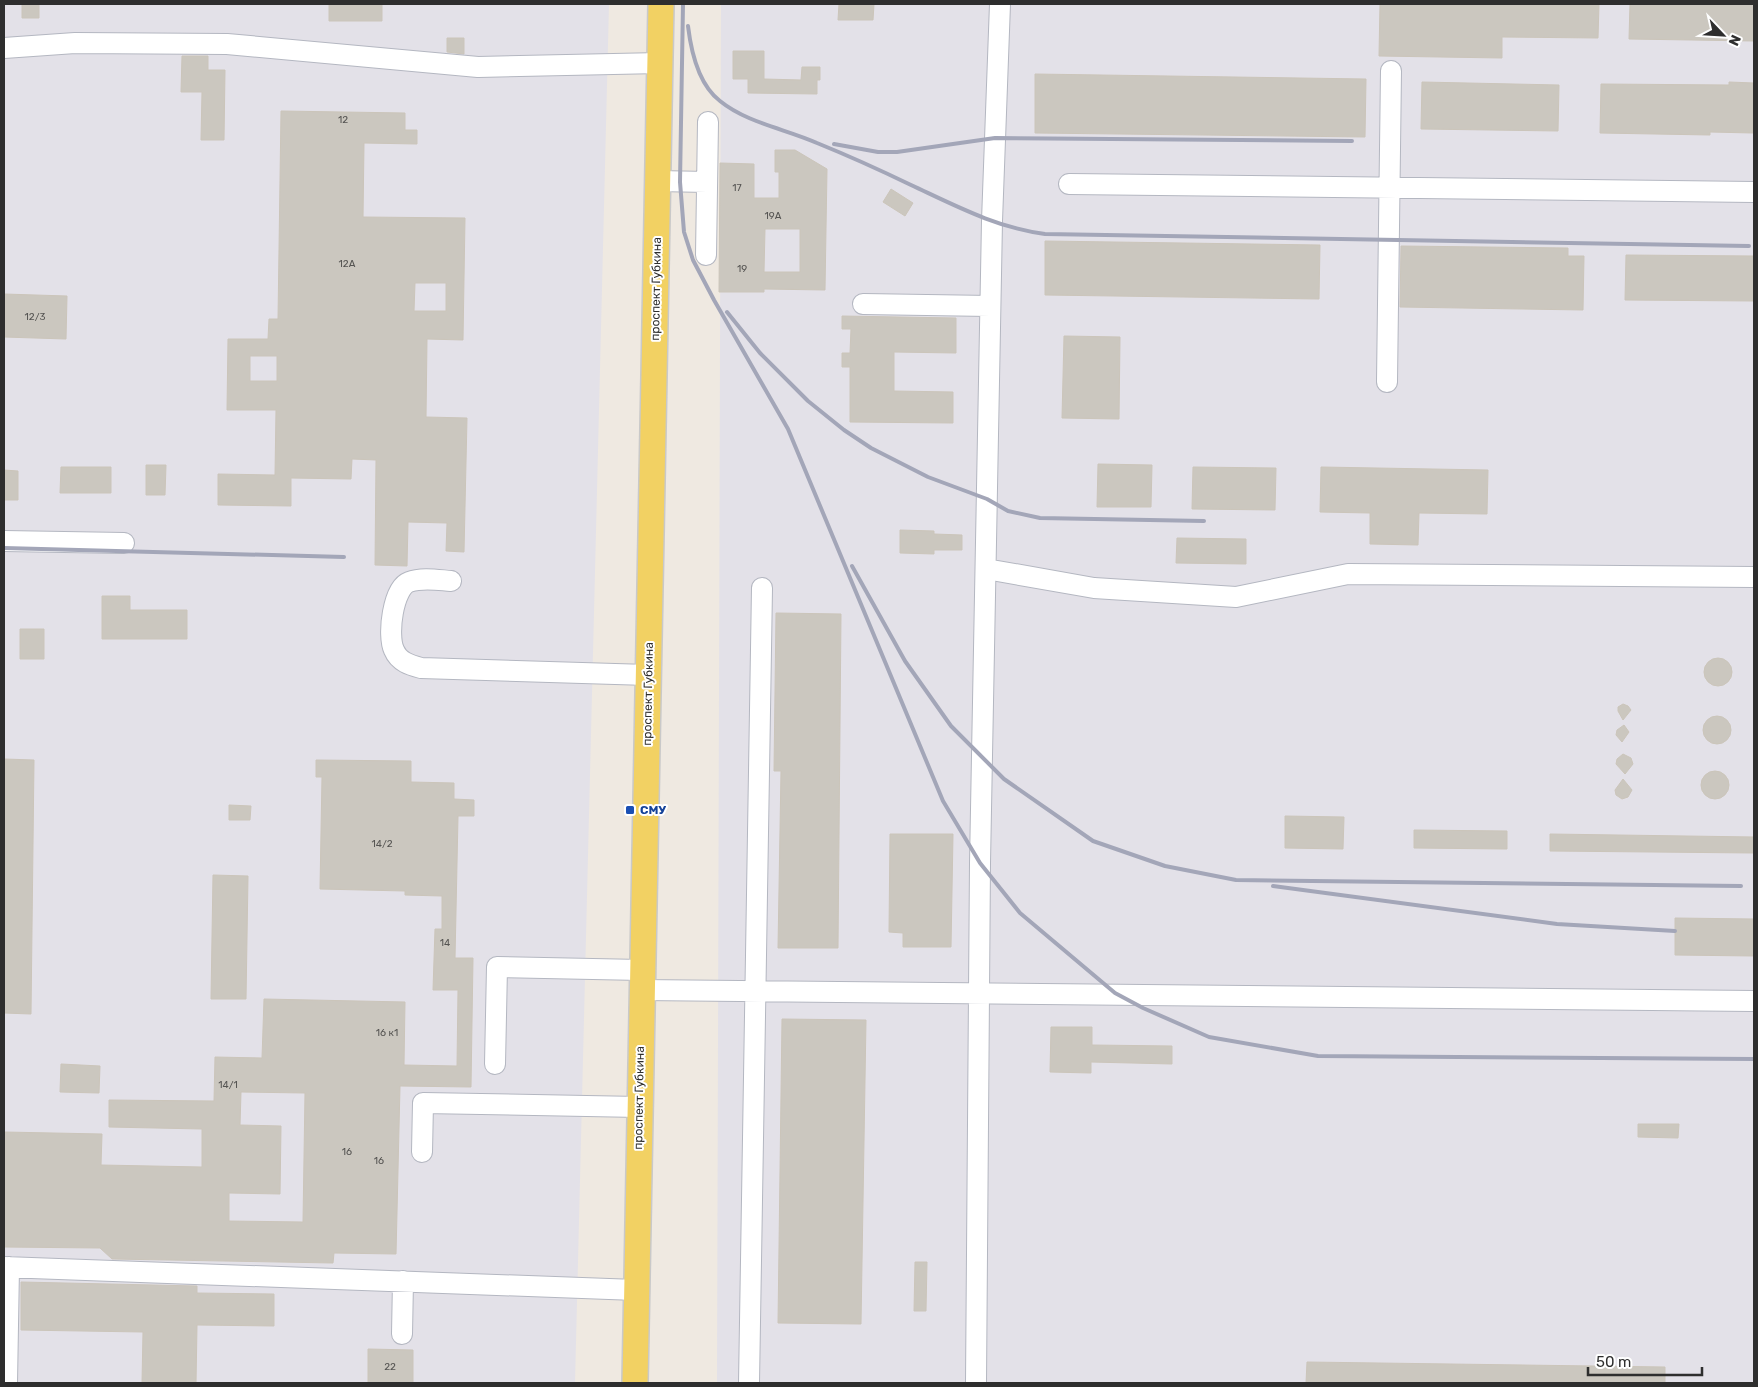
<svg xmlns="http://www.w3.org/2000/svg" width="1758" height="1387" font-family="Rubik,sans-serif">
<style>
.industrial{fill:#e3e1e8}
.building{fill:#cbc7bf;stroke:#cbc5ba;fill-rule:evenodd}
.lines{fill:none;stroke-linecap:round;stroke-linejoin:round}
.minor-casing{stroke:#b4b7c1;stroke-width:22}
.major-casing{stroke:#c9c9c9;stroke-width:28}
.minor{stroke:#fff;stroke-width:20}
.major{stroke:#f2d163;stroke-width:25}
.rail{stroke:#a3a6b8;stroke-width:4}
.transit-dot{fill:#1a4fb4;stroke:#fff;stroke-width:2}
.labels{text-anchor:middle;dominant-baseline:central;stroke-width:4;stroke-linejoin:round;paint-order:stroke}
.number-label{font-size:10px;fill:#555452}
.street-label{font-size:12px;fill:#2e2e2e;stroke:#fff}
.transit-label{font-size:12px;font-weight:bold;fill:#164399;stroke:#fff;text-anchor:start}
</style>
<rect width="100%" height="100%" fill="#efe9e1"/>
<!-- industrial -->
<path class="industrial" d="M4 4H609L575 1383H4Z
M721 4H1754V1383H717Z"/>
<!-- building -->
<path class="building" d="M22 4H39V18H22Z
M329 4H382V21H329Z
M839 4H874L873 20H838Z
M1380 4H1599L1598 38 1502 37V58L1379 56Z
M1630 4H1754V41L1629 39Z
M447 38H464V54L447 52Z
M733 51H764V79L801 80 802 67H820V80H817V94L748 93V79H733Z
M182 56H208V70H225L224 140H201L202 92H181Z
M1035 74 1366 79 1365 137 1035 133Z
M1422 82 1559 85 1558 131 1421 129Z
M1729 82 1754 83 1753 133 1710 132V135L1600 133 1601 84 1729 85Z
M281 111 405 113V130H417V144L364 143 363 217 465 218 463 340 427 339 426 417 467 418 464 552 446 551 447 523 408 522 407 566 375 565 376 460 352 459 351 479 291 478V506L218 505V474L275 475 276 410H227L228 339H268L269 319H278ZM415 283H446V311H414ZM250 356H277V381H250Z
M775 150H795L827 169 825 290 764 289V292H719L720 163 754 164V198H779V172H775ZM765 229H800V272H764Z
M891 189 913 203 905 216 883 202Z
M1045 241 1320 245 1319 299 1045 295Z
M1401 246 1568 248V256H1584L1583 310 1400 307Z
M1626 255 1754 256V301L1625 300Z
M4 294 67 296 66 339 4 337Z
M842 316 956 318V353L894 352V391L953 392V423L850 422V367H842V353H850L851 329H842Z
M1064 336 1120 337 1119 419 1062 418Z
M1098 464 1152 465 1151 507H1097Z
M146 465H166L165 495H146Z
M61 467H111V493H60Z
M1193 467 1276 468 1275 510 1192 509Z
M1321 467 1488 470 1487 514 1419 513 1418 545 1370 544V513L1320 512Z
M4 470 18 471V500H4Z
M900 530 934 531V534L962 535V550H934V554L900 553Z
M1177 538 1246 539V564L1176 563Z
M102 596H130V610H187V639H102Z
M776 613 841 614 838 948H778L781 771H774Z
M20 629H44V659H20Z
M1704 672a14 14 0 1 1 28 0a14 14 0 1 1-28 0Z
M1623 704 1628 706 1631 710 1623 720 1618 711V707Z
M1703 730a14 14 0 1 1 28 0a14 14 0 1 1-28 0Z
M1624 725 1629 732 1622 742 1616 735 1617 730Z
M1623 754 1631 758 1633 764 1625 774 1616 764 1617 759Z
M4 759 34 760 31 1014 4 1013Z
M316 760 411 761V782L454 783V799L474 800V816H458L455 958H473L471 1087 400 1086 396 1254 334 1253 333 1263 112 1259 100 1248 4 1247V1132L102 1134 101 1165 202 1167V1129L109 1127V1100L214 1101 215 1057 262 1058 264 999 405 1002 404 1065 457 1066 458 990H433L435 929H442V896L405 895V891L320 889 322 777H316ZM241 1092 305 1093 303 1222 229 1221V1193L280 1194 281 1126 240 1125Z
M1701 785a14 14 0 1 1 28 0a14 14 0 1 1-28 0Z
M1623 779 1632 790 1628 797 1622 799 1616 795 1615 790Z
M229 805 251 806 250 820H229Z
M1285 816 1344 817 1343 849 1285 848Z
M1414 830 1507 831V849L1414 848Z
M890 834H953L951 947H903V933L889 932Z
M1550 834 1754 837V853L1550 851Z
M213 875 248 876 246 999H211Z
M1675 918 1754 919V956L1675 955Z
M782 1019 866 1020 861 1324 778 1323Z
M1051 1027H1092V1045L1172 1046V1064L1091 1062V1073L1050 1072Z
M61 1064 100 1066 99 1093 60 1092Z
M1638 1124H1679L1678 1138 1638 1137Z
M915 1262H927L926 1311H914Z
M21 1282 197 1286V1293L274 1294V1326L197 1325 196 1383H142L143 1332 21 1330Z
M368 1349 413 1350V1383H368Z
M1307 1362 1665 1367V1383H1306Z"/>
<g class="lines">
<defs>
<path id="minor" d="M4 48 75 43 227 44 478 67 660 63
M658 181 707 182
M1069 184 1754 192
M706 255 708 122
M863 304 990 306
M1387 382 1391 71
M4 541 124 543
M986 569 1094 588 1236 597 1348 574 1754 577
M451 581C438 580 422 577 409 582 393 588 387 635 394 650 399 662 410 665 421 668L648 675
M641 990 1754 1001
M495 1064 497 967 641 970
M422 1152 423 1103 639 1107
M4 1267 636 1290
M402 1334 403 1281
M7 1383 9 1267
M749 1383 762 588
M976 1383 980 863 992 221 1000 4"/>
<path id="major" d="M635 1383 661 4"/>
</defs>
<!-- minor casing -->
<use href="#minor" class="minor-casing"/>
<!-- major casing -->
<use href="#major" class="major-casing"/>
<!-- minor -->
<use href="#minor" class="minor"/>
<!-- major -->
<use href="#major" class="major"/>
<!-- rail -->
<path class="rail" d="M683 4 680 182 684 232 693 260 714 300 788 429 943 801 980 863 1020 913 1115 993 1143 1008 1209 1037 1318 1056 1754 1059
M688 26C691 51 699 85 720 101 747 123 786 129 817 143 849 156 880 170 911 185 954 205 997 228 1045 234L1749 246
M834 144 878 152H897L995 138 1352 141
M727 312 760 353 808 401 844 430 871 448 928 477 987 499 1008 511 1040 518 1204 521
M4 548 344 557
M852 566 905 661 951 726 1004 779 1093 841 1165 866 1236 880 1741 886
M1273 886 1557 924 1675 931"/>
</g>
<!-- markers -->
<rect class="transit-dot" x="625" y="805" width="10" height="10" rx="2.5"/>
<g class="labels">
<!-- number labels -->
<g class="number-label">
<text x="343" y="120">12</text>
<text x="737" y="188">17</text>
<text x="773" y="216">19А</text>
<text x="347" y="264">12А</text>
<text x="742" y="269">19</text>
<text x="35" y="317">12/3</text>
<text x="382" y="844">14/2</text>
<text x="445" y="943">14</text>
<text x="387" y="1033">16 к1</text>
<text x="228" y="1085">14/1</text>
<text x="347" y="1152">16</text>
<text x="379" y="1161">16</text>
<text x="390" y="1367">22</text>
</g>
<!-- street labels -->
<g class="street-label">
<text transform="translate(656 289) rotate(-89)">проспект Губкина</text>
<text transform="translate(648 694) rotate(-89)">проспект Губкина</text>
<text transform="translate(639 1098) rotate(-89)">проспект Губкина</text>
</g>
<!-- transit labels -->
<g class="transit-label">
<text x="640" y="810">СМУ</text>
</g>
</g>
<!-- border -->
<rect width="1758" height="1387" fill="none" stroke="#2e2e2e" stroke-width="10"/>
<!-- north arrow -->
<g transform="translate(1723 35) rotate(115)" stroke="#ffffff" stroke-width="4" paint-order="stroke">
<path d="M0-4L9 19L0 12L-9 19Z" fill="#2e2e2e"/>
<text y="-8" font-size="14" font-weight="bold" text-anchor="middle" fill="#2e2e2e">N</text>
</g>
<!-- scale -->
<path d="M1588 1367v8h114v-8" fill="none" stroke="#2e2e2e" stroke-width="2.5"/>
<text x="1596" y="1367" font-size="15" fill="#2e2e2e" stroke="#ffffff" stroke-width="4" paint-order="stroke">50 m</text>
</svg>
